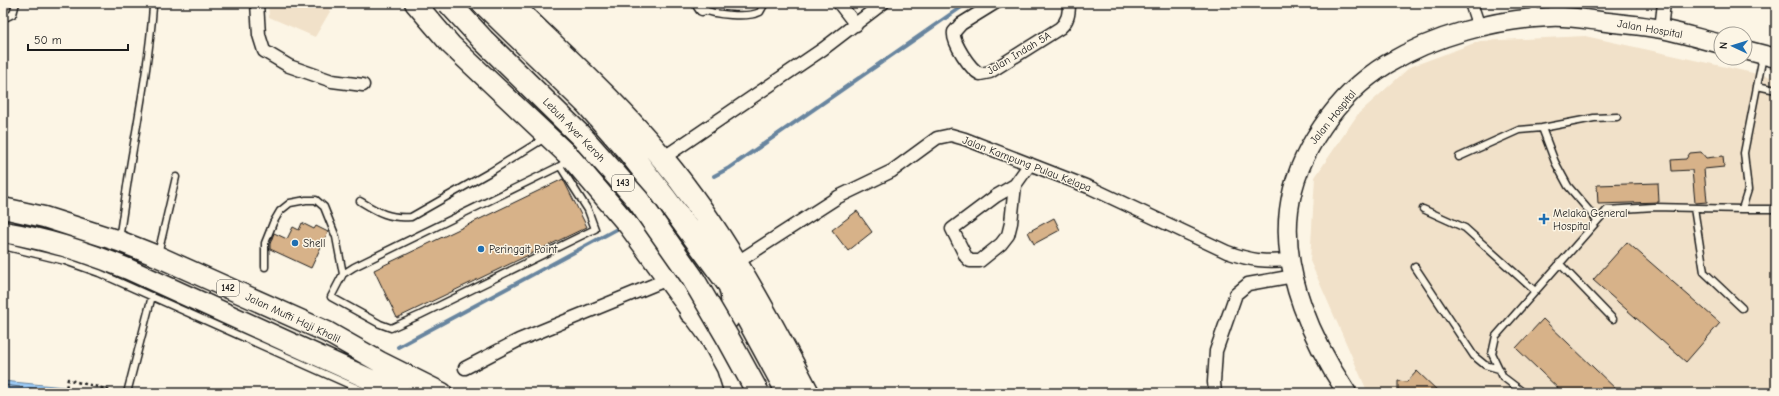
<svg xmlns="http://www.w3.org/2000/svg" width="1779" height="396" font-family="'Comic Neue',sans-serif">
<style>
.built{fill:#f1e1c9}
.water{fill:#9bcbf7;stroke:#68859f}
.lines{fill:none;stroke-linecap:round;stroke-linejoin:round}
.shore{stroke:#4f6274;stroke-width:1}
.stream{stroke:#68859f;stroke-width:4}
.building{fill:#d7b289;stroke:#1c1c1c}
.lane-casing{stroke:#1c1c1c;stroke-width:9}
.street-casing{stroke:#1c1c1c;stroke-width:15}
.secondary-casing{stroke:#1c1c1c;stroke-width:21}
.primary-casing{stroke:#1c1c1c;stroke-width:23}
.highway-casing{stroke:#1c1c1c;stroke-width:25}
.path{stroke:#1c1c1c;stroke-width:2.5;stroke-dasharray:3 3;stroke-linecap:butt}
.lane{stroke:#fcf5e5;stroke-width:6}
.street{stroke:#fcf5e5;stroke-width:12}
.secondary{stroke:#fcf5e5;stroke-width:18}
.primary{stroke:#fcf5e5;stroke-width:20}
.highway{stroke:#fcf5e5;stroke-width:22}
.highway-bridge-casing{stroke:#1c1c1c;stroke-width:25;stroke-linecap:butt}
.highway-bridge{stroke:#fcf5e5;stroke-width:22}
.poi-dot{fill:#1f6fb2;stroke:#fcf5e5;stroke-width:1.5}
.labels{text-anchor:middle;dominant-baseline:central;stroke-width:3;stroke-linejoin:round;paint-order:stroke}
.shield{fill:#fcf5e5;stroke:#5f5d58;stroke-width:1}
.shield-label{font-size:10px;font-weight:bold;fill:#1c1c1c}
.street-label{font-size:11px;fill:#1c1c1c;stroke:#fcf5e5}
.poi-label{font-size:11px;fill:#1c1c1c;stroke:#fcf5e5;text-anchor:start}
</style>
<rect width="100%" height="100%" fill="#fcf5e5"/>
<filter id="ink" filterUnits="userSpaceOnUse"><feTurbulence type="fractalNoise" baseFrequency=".025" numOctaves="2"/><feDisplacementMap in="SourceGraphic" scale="8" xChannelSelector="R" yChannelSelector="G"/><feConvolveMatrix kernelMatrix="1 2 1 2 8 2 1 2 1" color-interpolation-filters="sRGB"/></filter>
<g filter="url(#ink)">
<!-- built -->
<path class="built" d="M268 3H335L315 37 269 17Z
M1585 36 1776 78V393H1368L1310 261 1315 177 1358 114 1410 67 1480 41Z"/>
<!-- water -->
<path class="water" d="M3 381 64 387 89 393H3Z"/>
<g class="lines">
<!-- shore -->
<path class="shore" d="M3 385 73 393"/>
<!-- stream -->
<path class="stream" d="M714 176 729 168 967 3
M398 347 617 229
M315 393 318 391"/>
</g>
<!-- building -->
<path class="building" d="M1701 152 1706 158 1723 156 1724 167 1704 169 1707 202 1695 203 1692 170 1672 171 1671 160 1686 159 1690 153Z
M563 179 587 227 397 318 374 270Z
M1658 183 1659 202 1598 204 1597 185Z
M857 211 872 232 848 251 832 230Z
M1054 218 1060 230 1034 244 1028 232Z
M302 223 314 229 316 226 328 232 311 268 270 249V244L274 233 287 239 293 227 299 230Z
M1627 242 1720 323 1686 362 1593 280Z
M1543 319 1620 393H1563L1516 348Z
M1417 371 1440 393H1398V381L1407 382Z"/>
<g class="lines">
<defs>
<path id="lane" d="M702 9C714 15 748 18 760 12L765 3
M3 16 7 17 13 14 16 3
M1534 17 1535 3
M1757 86 1776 90
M1542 128 1594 118 1617 117
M1459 157 1519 130 1542 128 1555 162 1568 186 1597 220
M560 166 588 210 595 229 420 315 391 328 380 324 331 297 343 274 354 267 560 166 569 159
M360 201C378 212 389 219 411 217L490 172 545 138
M1694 208 1704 272 1742 308
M1423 209 1465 228 1535 291
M1742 209H1776
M119 239C123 215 126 191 130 167 139 113 149 61 153 7
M3 246 65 261 99 273 368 393
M158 254 176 177
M1559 263 1613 319
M265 267V243L273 223 280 211 290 203 306 200H316L324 207 336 237 343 274
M1415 267 1474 356 1485 365 1499 369
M127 393 152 296
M1524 393 1503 377 1492 354 1496 336 1607 210 1654 207 1742 209 1748 190 1744 153 1763 56"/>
<path id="street" d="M257 3 259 35 264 51 289 66 332 81 363 85
M698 3 702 9
M839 3 856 25
M995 3 961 24 954 32C952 42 970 69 980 74L990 72 1060 28C1068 21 1069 14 1069 3
M1471 3 1479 27
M1661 29 1664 3
M663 158 823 49 883 3
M1015 185 996 196 952 229 966 257 970 261H980L1001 244 1008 235 1011 223 1015 185 1030 164
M736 263 838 197 892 171 937 138 951 135 965 139 1091 188 1227 252C1252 261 1265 262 1291 260
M465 368 519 340 668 279
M1215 393 1214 382 1216 351 1236 294 1248 284 1294 276"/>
<path id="secondary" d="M1745 50 1776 58
M1347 393C1313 342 1281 273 1289 210 1296 153 1338 94 1387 64 1434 36 1495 19 1550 17 1566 16 1584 19 1600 21 1620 24 1641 25 1661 29 1681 33 1701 39 1721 44"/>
<path id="primary" d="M415 3 451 45 571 158 629 226 710 337 727 368 735 393
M3 208 44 217 119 241 157 256 327 332 380 362 442 393
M3 232C47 239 87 252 128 269L400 393"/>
<path id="highway" d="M483 3 587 104 629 152 665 198 730 286 788 393
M510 3C562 54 617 103 663 159 722 230 765 311 808 393
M691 312C696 316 702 322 709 324 733 329 735 303 730 287"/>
</defs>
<!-- lane casing -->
<use href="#lane" class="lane-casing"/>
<!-- street casing -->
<use href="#street" class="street-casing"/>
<!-- secondary casing -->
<use href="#secondary" class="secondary-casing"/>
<!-- primary casing -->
<use href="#primary" class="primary-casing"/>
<!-- highway casing -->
<use href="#highway" class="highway-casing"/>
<!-- path -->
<path class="path" d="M65 393 68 379C84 385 101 386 116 393"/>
<!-- lane -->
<use href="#lane" class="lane"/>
<!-- street -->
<use href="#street" class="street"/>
<!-- secondary -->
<use href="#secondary" class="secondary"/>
<!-- primary -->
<use href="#primary" class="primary"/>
<!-- highway -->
<use href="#highway" class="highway"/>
<defs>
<path id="highway-bridge" d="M449 3 483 40 583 138 638 200 692 277 729 340 758 393"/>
</defs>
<!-- highway-bridge casing -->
<use href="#highway-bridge" class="highway-bridge-casing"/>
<!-- highway-bridge -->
<use href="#highway-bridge" class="highway-bridge"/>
</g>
</g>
<!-- markers -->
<g class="poi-dot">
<path d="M1542 213h4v4h4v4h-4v4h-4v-4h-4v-4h4z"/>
<circle cx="295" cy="243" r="4"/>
<circle cx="481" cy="249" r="4"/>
</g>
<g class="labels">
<!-- shield labels -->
<g class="shield">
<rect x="612" y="175" width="22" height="16" rx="3"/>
<rect x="217" y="280" width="22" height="16" rx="3"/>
</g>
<g class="shield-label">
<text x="623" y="183">143</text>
<text x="228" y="288">142</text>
</g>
<!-- street labels -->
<g class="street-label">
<text transform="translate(1650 29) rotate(10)">Jalan Hospital</text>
<text transform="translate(1019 53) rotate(-31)">Jalan Indah 5A</text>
<text transform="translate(1333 117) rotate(-51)">Jalan Hospital</text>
<text transform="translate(574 130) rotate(46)">Lebuh Ayer Keroh</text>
<text transform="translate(1027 164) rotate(21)">Jalan Kampung Pulau Kelapa</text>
<text transform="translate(293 318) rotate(25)">Jalan Mufti Haji Khalil</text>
</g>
<!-- poi labels -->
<g class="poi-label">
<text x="1553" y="213">Melaka General<tspan x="1553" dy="13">Hospital</tspan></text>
<text x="303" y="243">Shell</text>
<text x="489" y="249">Peringgit Point</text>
</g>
</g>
<!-- margin -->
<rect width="1779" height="396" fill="none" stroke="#fcf5e5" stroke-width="16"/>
<rect x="8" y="8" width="1763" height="380" fill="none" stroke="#1c1c1c" stroke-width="1.5" filter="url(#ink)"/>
<!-- north arrow -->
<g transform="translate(1733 46) rotate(274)"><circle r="19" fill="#fcf5e5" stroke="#a29e95"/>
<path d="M0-3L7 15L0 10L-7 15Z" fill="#1f6fb2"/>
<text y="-6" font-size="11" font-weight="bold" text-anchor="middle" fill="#1c1c1c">N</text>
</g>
<!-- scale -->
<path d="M28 44v6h100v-6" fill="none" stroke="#1c1c1c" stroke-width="2"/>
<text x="34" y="44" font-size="12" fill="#1c1c1c" stroke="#fcf5e5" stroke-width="3" paint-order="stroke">50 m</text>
</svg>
